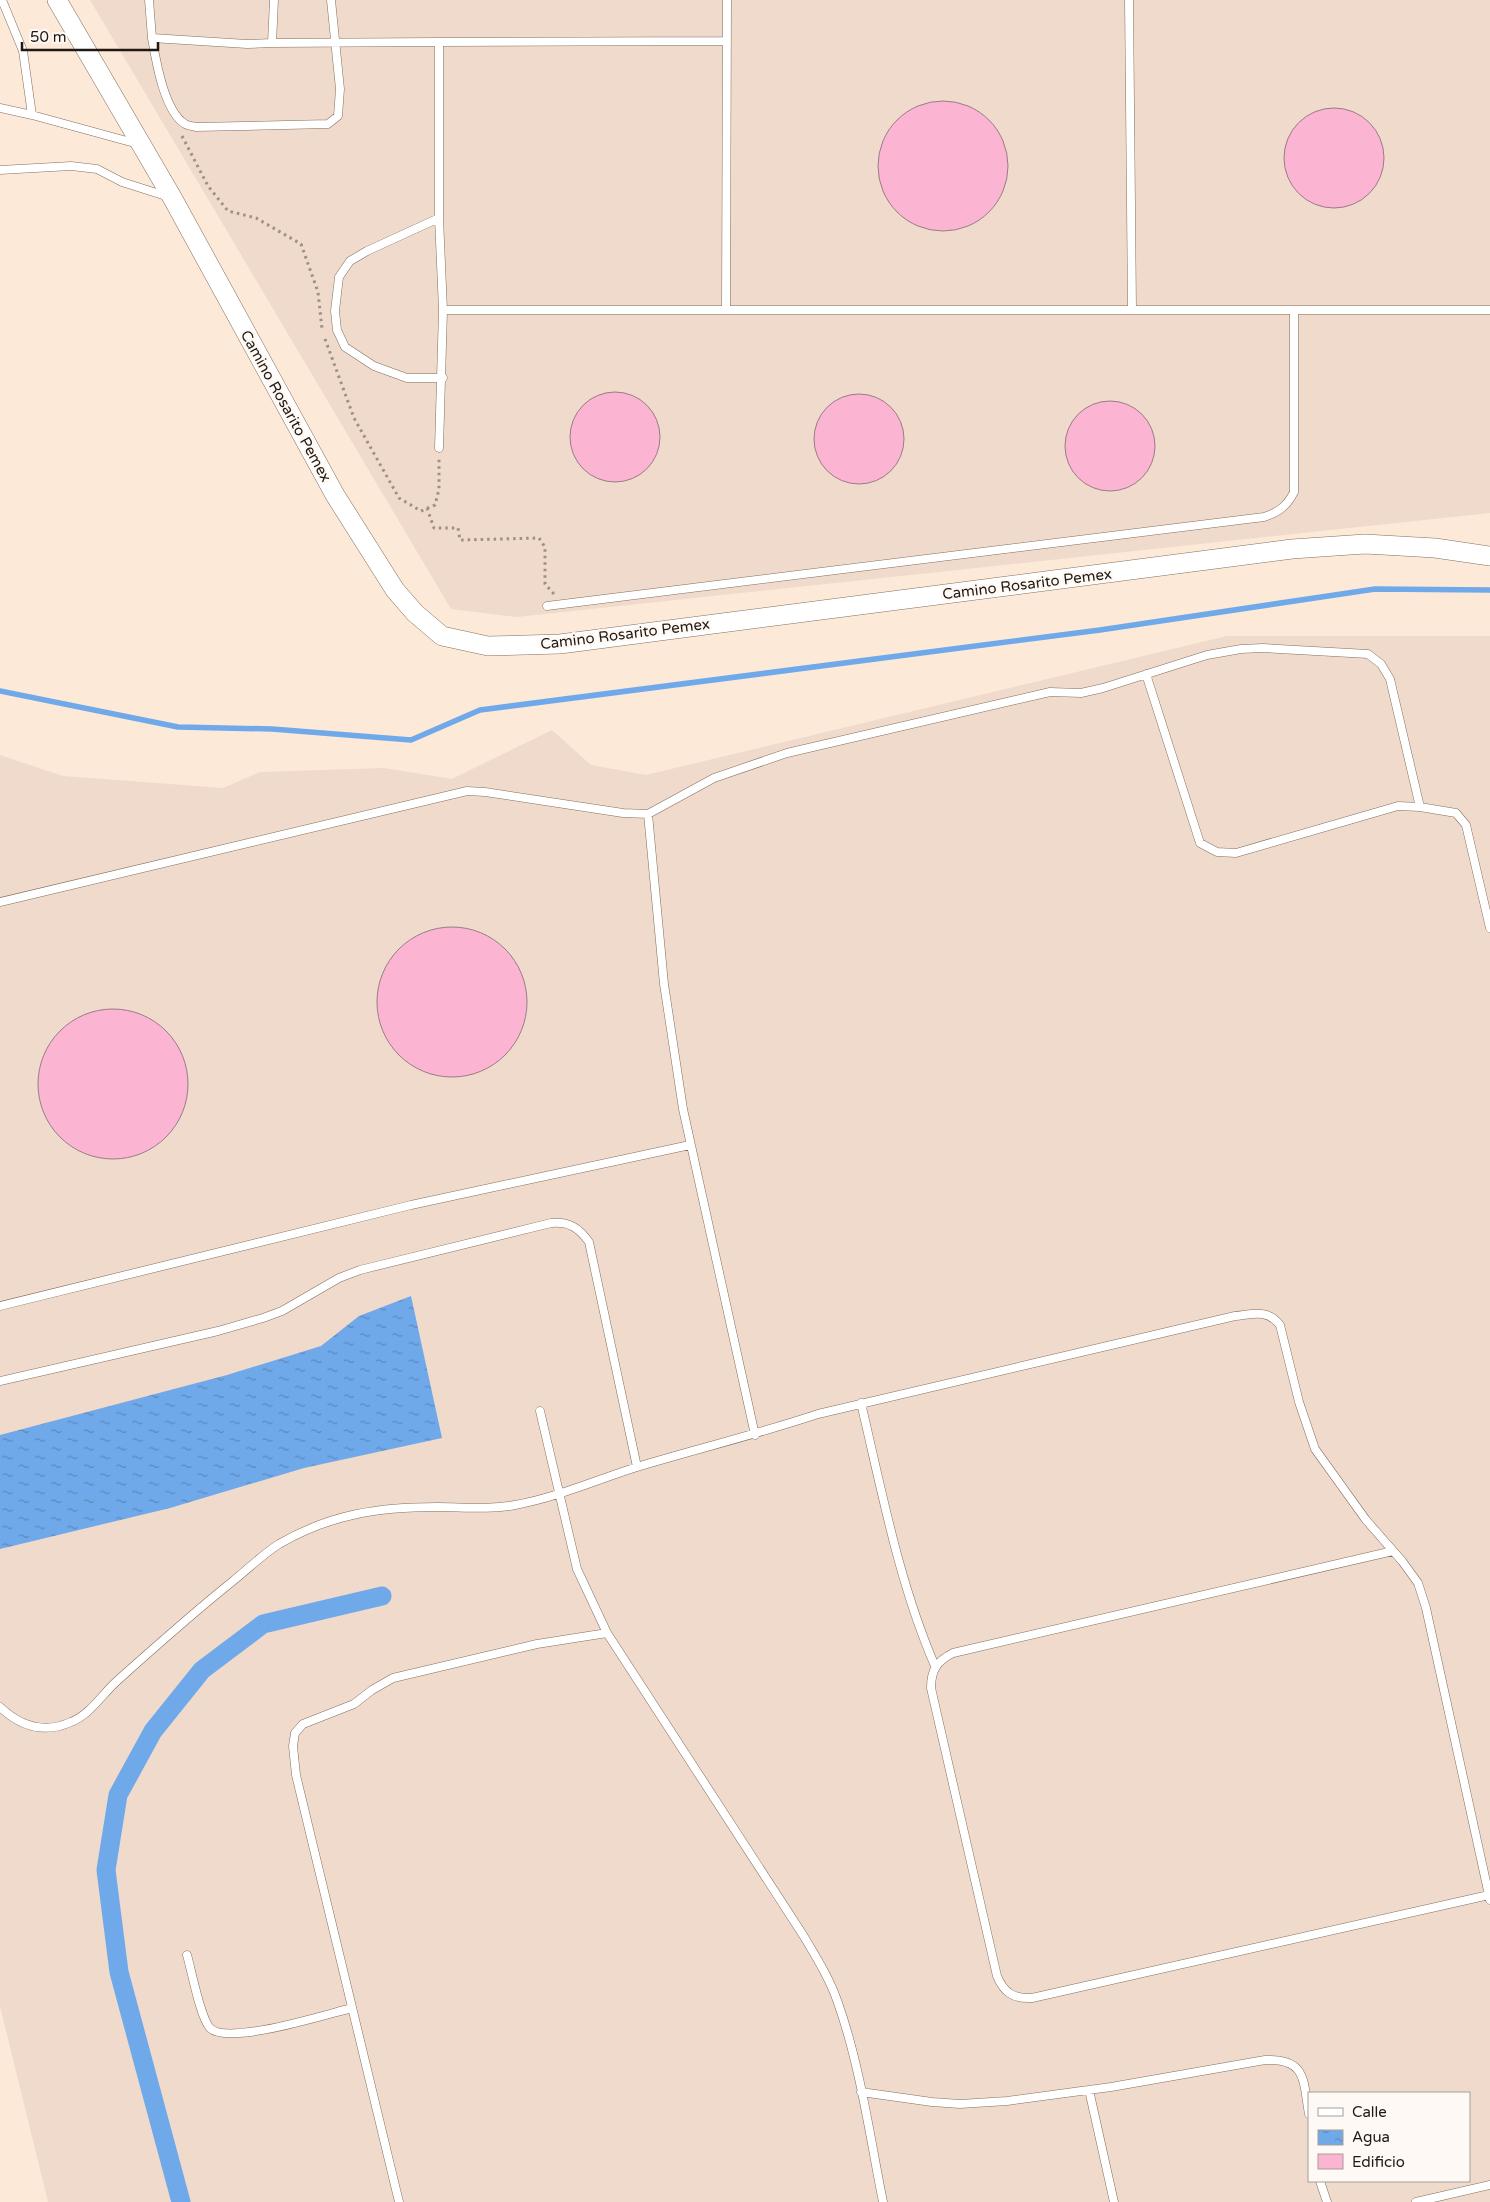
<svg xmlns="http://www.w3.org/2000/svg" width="1490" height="2202" font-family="'Varela Round',sans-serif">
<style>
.industrial{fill:#efdacc;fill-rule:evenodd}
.water{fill:url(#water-ripples)}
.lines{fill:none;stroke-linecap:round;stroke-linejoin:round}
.stream{stroke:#6fa9ea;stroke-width:5.5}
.canal{stroke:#6fa9ea;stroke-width:19}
.building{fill:#fbb4d1;stroke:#987c87}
.service-casing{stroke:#846f5d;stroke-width:9}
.tertiary-casing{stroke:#846f5d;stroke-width:20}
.path{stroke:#9f9083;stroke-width:3;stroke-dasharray:2.5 4;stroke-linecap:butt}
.service{stroke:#fff;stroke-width:8}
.tertiary{stroke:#fff;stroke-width:19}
.labels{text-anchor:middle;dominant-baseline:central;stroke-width:5;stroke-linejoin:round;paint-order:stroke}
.street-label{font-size:15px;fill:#221912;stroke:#fef9f5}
</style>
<defs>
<pattern id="water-ripples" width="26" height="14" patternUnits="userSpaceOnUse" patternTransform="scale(1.25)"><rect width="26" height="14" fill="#6fa9ea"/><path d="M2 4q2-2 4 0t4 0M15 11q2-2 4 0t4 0" fill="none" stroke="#5b89bc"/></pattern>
</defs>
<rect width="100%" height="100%" fill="#fce9d8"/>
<!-- industrial -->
<path class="industrial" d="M90 0H1490V513L517 617 451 609Z
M1227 636H1490V2202H48L0 2006V755L63 776 223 788 260 772 384 768 452 779 552 730 591 765 646 775ZM1309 2093H1469V2181H1309Z"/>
<!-- water -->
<path class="water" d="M411 1296 442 1438 304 1468 170 1508 0 1549V1435L227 1375 321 1346 359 1316Z"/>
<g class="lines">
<!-- stream -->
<path class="stream" d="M0 691 178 727 272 729 411 740 480 710 1100 630 1375 589 1490 590"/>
<!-- canal -->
<path class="canal" d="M181 2202 119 1972 106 1870 118 1795 153 1731 202 1670 263 1624 382 1596"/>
</g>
<!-- building -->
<path class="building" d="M878 166a65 65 0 1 1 130 0a65 65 0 1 1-130 0Z
M1284 158a50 50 0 1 1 100 0a50 50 0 1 1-100 0Z
M570 437a45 45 0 1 1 90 0a45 45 0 1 1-90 0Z
M814 439a45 45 0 1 1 90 0a45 45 0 1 1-90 0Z
M1065 446a45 45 0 1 1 90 0a45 45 0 1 1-90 0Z
M377 1002a75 75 0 1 1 150 0a75 75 0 1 1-150 0Z
M38 1084a75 75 0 1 1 150 0a75 75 0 1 1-150 0Z"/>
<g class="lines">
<defs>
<path id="service" d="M2 0 23 51 32 115 138 144
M149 0 152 38 247 44 272 43 274 0
M1129 0 1132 310
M152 38C156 61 164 111 185 124 188 126 193 126 196 127L328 124 338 116 340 89 331 0
M439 42 727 41
M272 43 439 42V218L443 310H1490
M0 108 32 115
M0 170 71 166 97 169 122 182 169 197
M439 218 367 251 350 261 339 277 335 311 337 330 345 347 374 366 407 378H443
M726 310 727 0
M439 448 443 310
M547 606 1264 517C1279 512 1287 506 1294 492V310
M1146 674 1200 843 1217 852 1236 853 1398 806 1420 807 1456 813 1466 825 1490 928
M648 814 714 778 787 753 1050 692 1081 693 1103 688 1207 655 1241 649 1263 648 1368 654 1381 664 1390 679 1420 807
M0 902 467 791 485 792 623 813 648 814 664 984 683 1109 755 1435
M0 1306 411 1205 690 1145
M0 1381 218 1331 263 1318 282 1311 339 1278 360 1270 551 1223C569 1221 579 1228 589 1242L637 1467
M861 1403C882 1492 899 1583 935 1666
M540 1411 577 1569 607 1633 803 1935C816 1957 830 1979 838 2003 860 2065 870 2137 883 2202
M1393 1551 953 1653C937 1661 931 1670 931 1688L997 1976C1004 1993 1014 1999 1032 1998L1489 1895
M0 1707C20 1726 44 1734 71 1722 91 1714 102 1694 118 1680 156 1646 193 1613 233 1581 248 1569 263 1554 279 1544 331 1514 379 1507 437 1507 463 1507 489 1510 515 1505 558 1497 596 1480 637 1467 697 1449 758 1434 818 1414L1235 1316C1254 1314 1267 1309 1280 1325L1299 1402 1315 1449 1366 1520 1402 1561 1418 1583 1426 1608 1490 1900
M187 1955C192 1972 200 2017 210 2028 227 2046 327 2014 352 2008
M1089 2090 1114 2202
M861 2092 932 2102 960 2104 1007 2101 1111 2087 1265 2060C1307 2058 1303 2081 1309 2114
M1320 2181 1327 2202
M399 2202 296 1775 293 1746 295 1733 303 1724 354 1704 372 1690 393 1678 537 1644 607 1633
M1416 2202 1490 2185"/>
<path id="tertiary" d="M57 0 173 199 335 495 395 590 415 613 442 636 488 646 560 644 1292 549 1365 544 1435 548 1490 556"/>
</defs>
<!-- service casing -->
<use href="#service" class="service-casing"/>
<!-- tertiary casing -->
<use href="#tertiary" class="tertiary-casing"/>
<!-- path -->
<path class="path" d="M182 136 208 186 228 211 256 218 301 244 318 292 322 329
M325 339 354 418 399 498 421 511 435 505 439 489V459
M427 508 434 528H458L460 540 539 538 545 547V584L554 594"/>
<!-- service -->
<use href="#service" class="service"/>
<!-- tertiary -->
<use href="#tertiary" class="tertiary"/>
</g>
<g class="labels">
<!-- street labels -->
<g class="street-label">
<text transform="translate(286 406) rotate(61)">Camino Rosarito Pemex</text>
<text transform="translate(1027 584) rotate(-7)">Camino Rosarito Pemex</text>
<text transform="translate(625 634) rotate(-7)">Camino Rosarito Pemex</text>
</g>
</g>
<!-- legend -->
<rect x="1308" y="2092" width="162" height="90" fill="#fef9f5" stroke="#a69f9a"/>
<rect x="1318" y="2108" width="25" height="8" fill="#ffffff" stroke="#a69f9a"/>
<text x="1352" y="2117" font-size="15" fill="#221912">Calle</text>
<rect x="1318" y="2130" width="25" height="15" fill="url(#water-ripples)" stroke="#a69f9a"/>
<text x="1352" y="2142" font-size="15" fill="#221912">Agua</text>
<rect x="1318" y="2154" width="25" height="15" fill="#fbb4d1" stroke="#a69f9a"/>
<text x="1352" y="2167" font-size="15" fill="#221912">Edificio</text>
<!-- scale -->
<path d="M22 42v8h136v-8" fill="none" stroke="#221912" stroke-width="2.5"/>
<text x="30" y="42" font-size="15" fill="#221912" stroke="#fef9f5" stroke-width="4" paint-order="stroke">50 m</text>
</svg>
